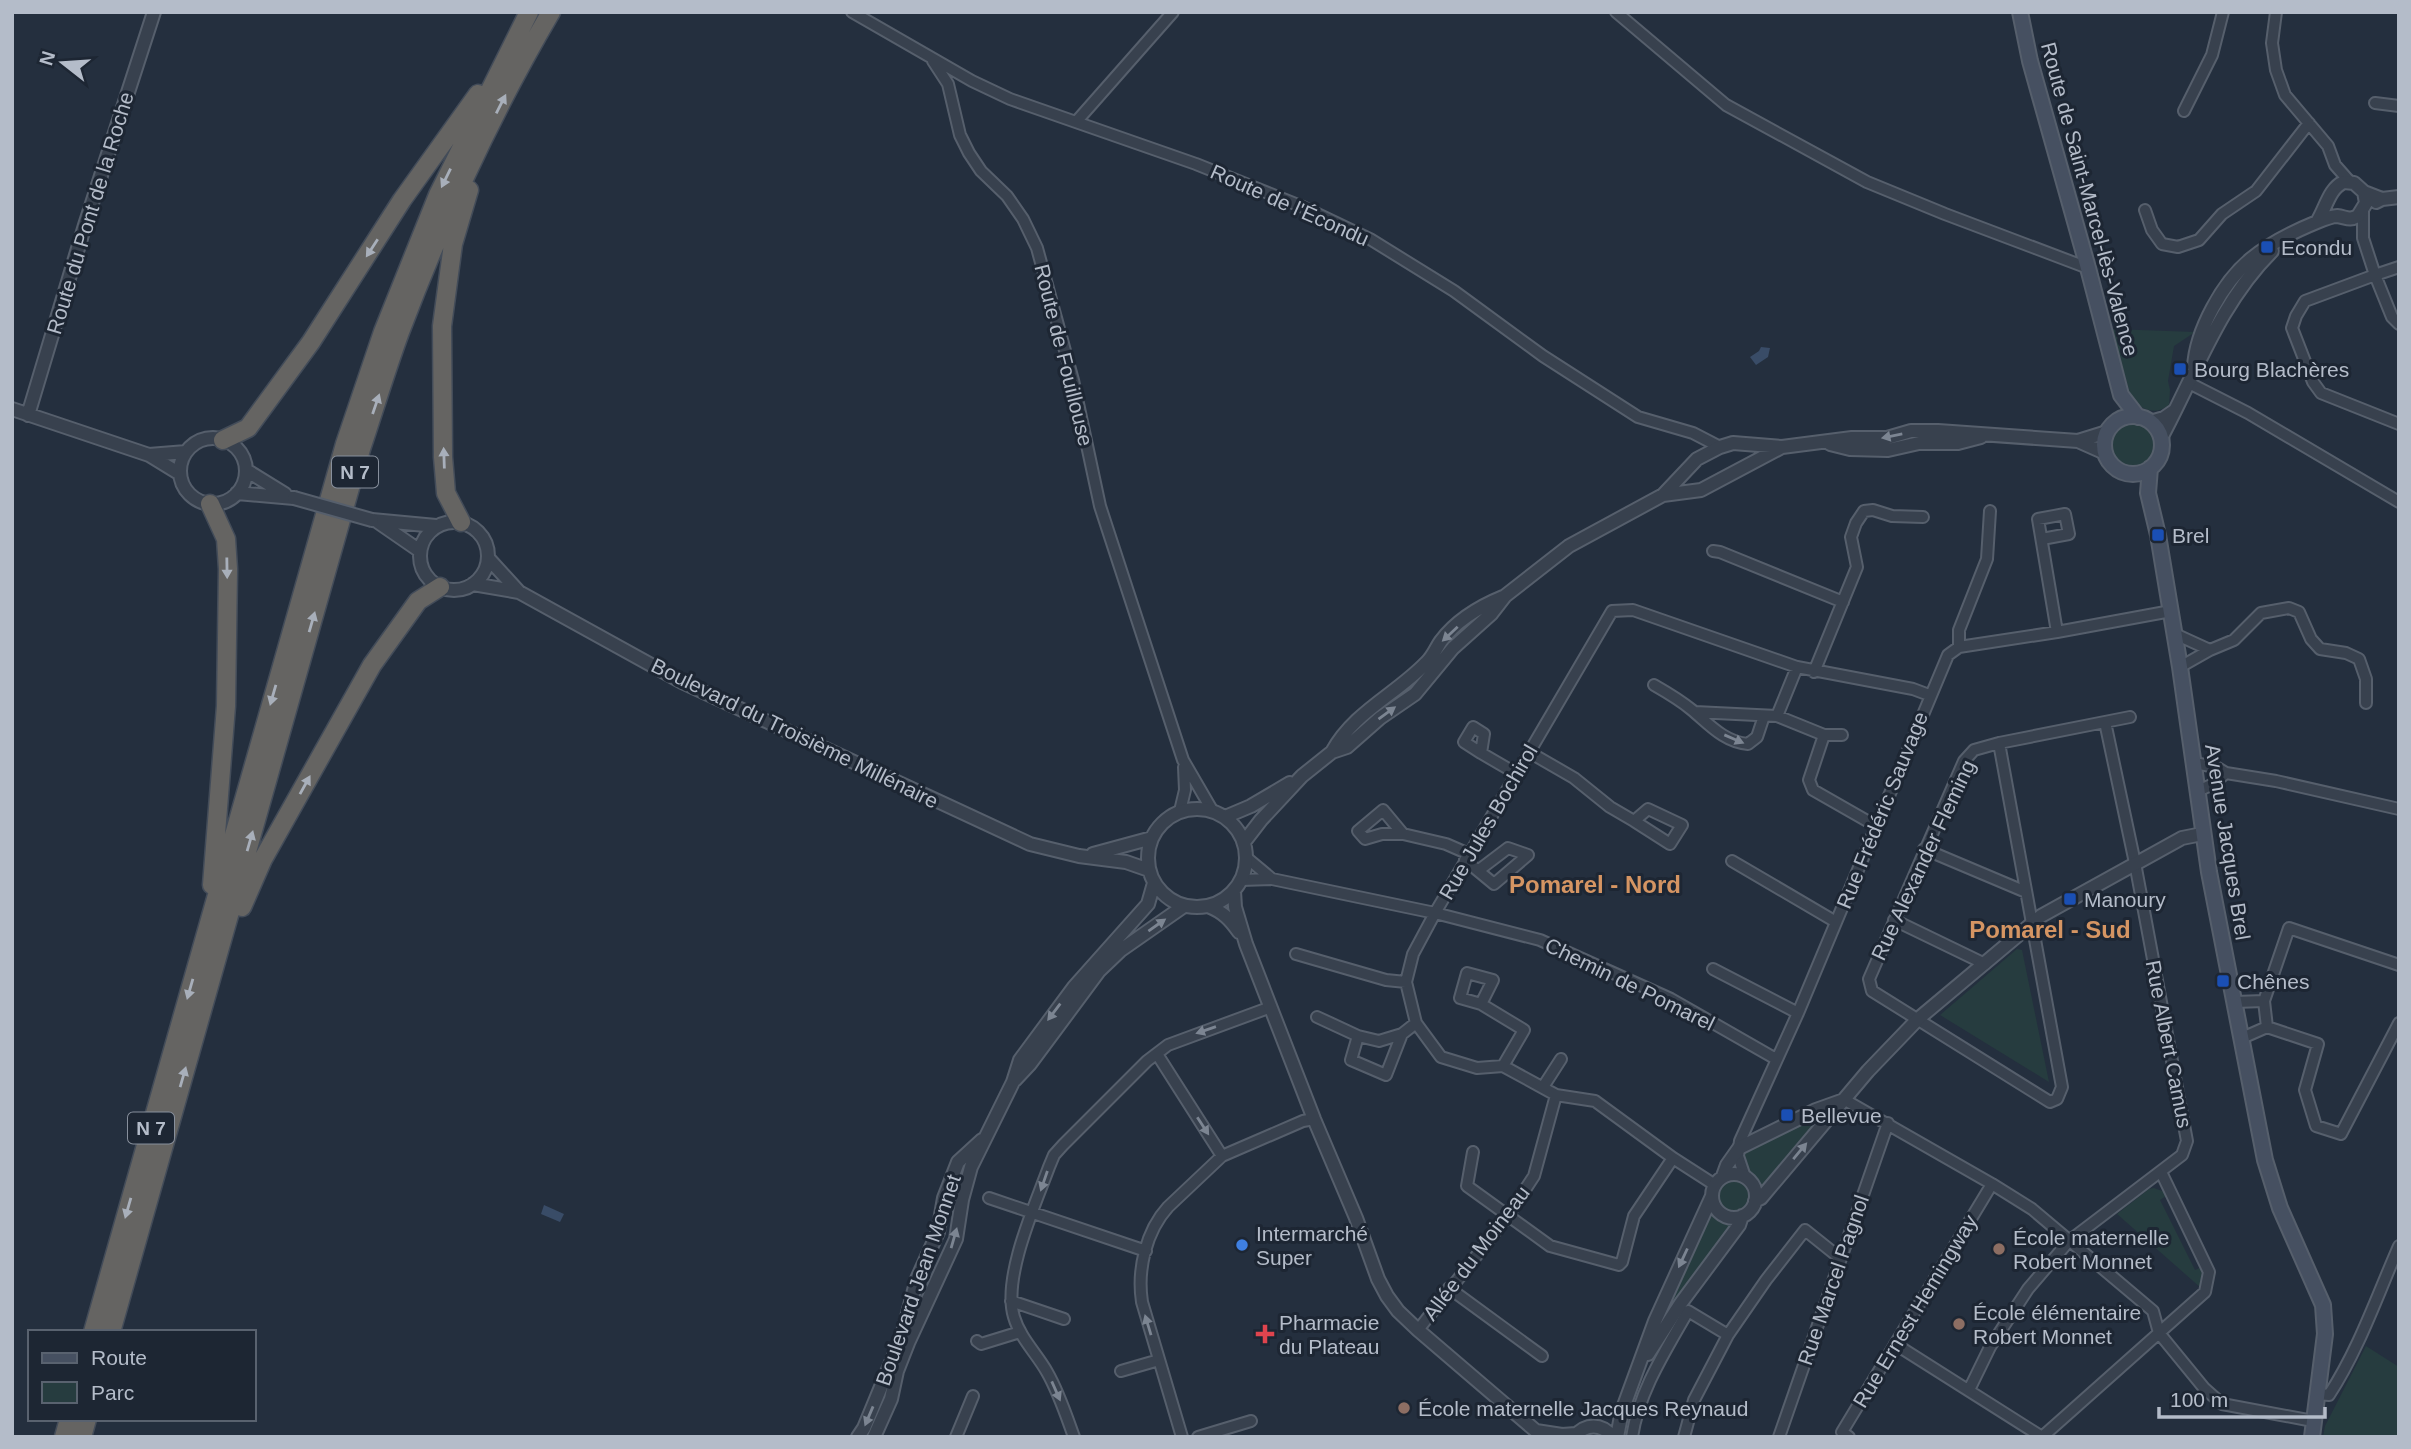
<svg xmlns="http://www.w3.org/2000/svg" width="2411" height="1449" font-family="Helvetica,sans-serif">
<style>
.green{fill:#263c3f}
.water{fill:#394c67}
.lines{fill:none;stroke-linecap:round;stroke-linejoin:round}
.minor-casing{stroke:#565f6c;stroke-width:14}
.tertiary-casing{stroke:#565f6c;stroke-width:16}
.secondary-casing{stroke:#565f6c;stroke-width:18}
.trunk-casing{stroke:#434c59;stroke-width:21}
.minor{stroke:#38414e;stroke-width:10}
.tertiary{stroke:#38414e;stroke-width:12}
.secondary{stroke:#465061;stroke-width:14}
.trunk{stroke:#656462;stroke-width:18}
.tertiary-bridge-casing{stroke:#565f6c;stroke-width:16;stroke-linecap:butt}
.tertiary-bridge{stroke:#38414e;stroke-width:12}
.oneway{fill:#a8afba}
.oneway2{fill:#7c8592}
.transit-dot{fill:#1a4fb4;stroke:#1d2633;stroke-width:2.5}
.shop-dot{fill:#3f7fe0;stroke:#1d2633;stroke-width:2.5}
.education-dot{fill:#8d6e63;stroke:#1d2633;stroke-width:2.5}
.health-dot{fill:#e0444e;stroke:#1d2633;stroke-width:2.5}
.labels{text-anchor:middle;dominant-baseline:central;stroke-width:6;stroke-linejoin:round;paint-order:stroke}
.shield{fill:#1d2633;stroke:#878f9c;stroke-width:2}
.shield-label{font-size:19px;font-weight:bold;fill:#b4bcc9}
.street-label{font-size:21px;fill:#b4bcc9;stroke:#1d2633}
.poi-label{font-size:21px;fill:#b4bcc9;stroke:#1d2633;text-anchor:start}
.quarter-label{font-size:24px;font-weight:bold;fill:#d59563;stroke:#1d2633}
</style>
<rect width="100%" height="100%" fill="#242f3e"/>
<!-- green -->
<path class="green" d="M2112 329 2195 332 2174 346 2168 381 2170 390 2169 405C2156 416 2140 410 2131 397Z
M2111 445a22 22 0 1 1 44 0a22 22 0 1 1-44 0Z
M2017 949 2022 950 2049 1082 1940 1015Z
M1814 1115 1821 1120 1765 1186 1756 1184C1747 1172 1741 1162 1745 1146Z
M1718 1196a16 16 0 1 1 32 0a16 16 0 1 1-32 0Z
M2154 1188 2165 1192 2166 1196 2160 1200 2195 1270 2202 1267 2205 1274 2201 1288 2117 1214 2149 1189Z
M1709 1212 1717 1218 1732 1223 1693 1276 1665 1321 1660 1318Z
M2366 1346 2399 1367V1437H2323L2325 1426Z"/>
<!-- water -->
<path class="water" d="M1761 347 1770 348 1768 357 1756 365 1750 357 1759 351Z
M544 1205 564 1214 560 1222 541 1214Z"/>
<g class="lines">
<defs>
<path id="minor" d="M852 12 972 81 1010 99 1196 164 1303 207 1370 239 1454 291 1543 356 1638 417 1693 433 1720 447
M1616 12 1726 105 1867 182 1945 214 2088 268
M2276 12 2272 43 2276 70 2285 95 2328 146 2335 165 2350 182
M933 61 948 84 960 135 969 153 981 171 1007 196 1023 219 1037 248 1073 380 1100 506 1183 760 1212 810
M2375 103 2399 106
M2184 111 2212 55 2223 12
M1076 122 1173 12
M2145 210 2152 230 2162 244 2178 247 2199 240 2222 214 2256 191 2309 123
M2363 212V238L2375 275 2399 267
M2399 324 2392 317 2375 275 2305 301 2296 316 2292 328 2313 382 2321 393 2399 424
M2189 383 2248 413 2399 502
M2042 539 2069 534 2065 514 2038 519 2057 632
M1713 551 1720 552 1843 602
M2175 634 2210 650
M1959 647V630L1987 559 1990 511
M2180 667 2210 650 2234 640 2261 613 2289 608 2299 612 2311 639 2320 649 2346 653 2359 659 2366 679V703
M1814 672 1857 567 1851 537 1856 523 1864 511 1873 510 1892 516 1923 517
M1654 685C1668 693 1680 700 1692 710 1709 724 1724 742 1748 744L1757 737 1764 716
M1695 712 1777 716 1797 667
M1777 716 1824 735H1842
M1824 735 1809 780 1813 790 1876 826
M1999 743 2062 1087 2057 1099 2050 1102 1872 991 1869 979 1964 761 1974 750 1999 743 2130 717
M1529 752 1574 778 1610 807 1634 821 1648 809 1682 825 1670 844 1634 821
M1481 753 1464 742 1473 727 1484 734 1481 753 1517 774
M2194 763 2216 767 2226 773 2276 781 2399 809
M2198 791 2211 785 2226 773
M1180 811 1185 790 1184 767
M1403 834H1382L1365 839 1358 831 1383 810 1403 834 1446 844 1469 854
M1924 849 2026 892
M1247 858 1272 879
M1465 860 1494 884 1528 855 1508 848 1479 870
M1732 861 1836 922
M1241 880 1272 879 1435 913 1540 940 1671 999 1776 1059
M1894 920 1985 964
M1296 954 1386 980 1406 982
M1713 969 1798 1013
M2264 1001 2289 928 2399 965
M2235 1002 2264 1001 2267 1027 2242 1038
M1481 1004 1493 980 1467 973 1460 998 1481 1004 1524 1030 1503 1066
M1317 1017 1358 1036 1379 1041 1402 1034
M2267 1027 2318 1044 2305 1090 2316 1126 2341 1134 2399 1023
M1358 1036 1351 1060 1386 1075 1402 1034 1416 1023
M1157 1054 1222 1156
M1543 1087 1561 1059
M1845 1100 1992 1184 2032 1209 2153 1311 2159 1333 2204 1388 2222 1404 2313 1421
M1473 1152 1467 1186 1550 1246 1619 1265 1622 1262 1634 1216 1673 1158
M1745 1177 1738 1156 1740 1141 1798 1013 1948 655 1959 647 2057 632 2171 611
M1715 1185 1673 1158 1595 1101 1556 1095 1503 1066 1477 1068 1441 1057 1416 1023 1406 982 1413 954 1435 913 1612 611 1633 610 1797 667 1913 689 1929 695
M989 1198 1146 1251
M1449 1288 1542 1356
M1011 1301 1064 1319
M1418 1330 1507 1217 1534 1176 1556 1095
M977 1341 981 1344 1020 1332
M1895 1344 2042 1437
M1121 1371 1159 1360
M1969 1390 1990 1347 2028 1289 2069 1241 2182 1155 2187 1141 2135 863 2105 722
M2317 1394 2329 1395C2359 1349 2377 1296 2399 1246
M956 1437 973 1396
M1074 1437C1066 1415 1059 1393 1047 1372 1037 1354 1020 1338 1014 1317 1002 1278 1035 1205 1049 1167L1054 1155 1063 1145 1147 1061 1168 1045 1271 1007
M1182 1437 1142 1302C1137 1270 1146 1231 1168 1207L1222 1156 1303 1121 1314 1119
M1198 1437 1251 1421
M1632 1437C1639 1391 1666 1350 1688 1311L1728 1335
M1684 1437 1694 1400 1728 1335 1766 1280 1805 1230 1840 1258
M1779 1437 1888 1123
M1849 1437 1842 1432 1992 1184
M2042 1437 2205 1292 2209 1272 2161 1172"/>
<path id="tertiary" d="M2376 202 2382 199 2399 197
M2317 222C2326 208 2329 188 2344 182L2354 183 2364 192 2382 199
M2194 367C2196 330 2223 282 2251 259 2269 244 2295 231 2317 222 2322 220 2332 216 2337 216 2346 217 2349 221 2358 216L2366 203 2364 192
M12 409 149 455 180 474
M28 415 85 225 154 12
M2150 422 2164 418 2174 411
M2161 438C2196 373 2219 304 2272 251
M180 471a33 33 0 1 1 66 0a33 33 0 1 1-66 0Z
M2078 441 2107 432
M1830 444 1850 449 1888 450 1919 443H1958L1981 437
M149 455 186 452
M246 470 285 494
M237 493 294 498
M1663 495 1701 490 1782 447
M372 520 436 526
M420 556a34 34 0 1 1 68 0a34 34 0 1 1-68 0Z
M378 522 420 551
M488 558 519 592
M473 584 519 592 682 682 1030 844 1079 856 1126 862 1149 870
M1332 752C1354 712 1395 695 1426 663 1433 657 1436 648 1441 641 1456 621 1481 606 1503 597
M1148 858a49 49 0 1 1 98 0a49 49 0 1 1-98 0Z
M1225 817 1251 806 1290 783
M1244 842 1261 820 1302 776 1332 752 1347 747 1380 718 1415 694 1453 648 1491 614 1505 596 1569 546 1663 495 1697 459 1720 447 1733 443 1782 447 1852 438H1887L1911 431H1938L2078 441 2105 453
M1093 854 1152 838
M1234 891 1235 907 1246 944 1314 1119 1356 1218 1378 1279 1387 1296 1398 1311 1418 1330 1536 1431 1562 1435 1576 1434
M1208 906C1223 912 1230 919 1239 932
M1015 1080 1030 1064 1099 971 1121 950 1184 906
M1712 1196a22 22 0 1 1 44 0a22 22 0 1 1-44 0Z
M1723 1176 1727 1165 1739 1148 1816 1110 1844 1100
M1755 1201 1761 1198 1868 1071 1918 1019 2041 916 2182 838 2202 834
M1648 1354 1681 1303 1739 1225 1742 1216
M858 1437 864 1428 902 1336 917 1279 938 1232 944 1198 958 1162 982 1140
M874 1437 891 1399 897 1371 908 1343 956 1239 962 1200 971 1167 1013 1082 1020 1060 1074 987 1148 904 1154 883
M1574 1437C1586 1423 1601 1423 1613 1437
M1617 1437 1622 1411 1655 1321 1712 1196"/>
<path id="secondary" d="M2020 12 2030 61 2088 268 2121 395 2138 417
M2104 445a29 29 0 1 1 58 0a29 29 0 1 1-58 0Z
M2150 468 2148 493 2158 535 2180 667 2209 872 2265 1160 2280 1208 2323 1305 2325 1334 2312 1437"/>
<path id="trunk" d="M223 440 248 428 311 342 402 200 478 94
M210 504 226 539 228 569 226 706 212 885
M461 522 446 493 443 457 442 326 453 244 469 190
M242 907 263 859 372 665 418 601 440 587
M93 1332 345 444 383 332 438 195 529 12
M111 1332 361 449C374 410 386 370 400 332 442 221 491 114 551 12
M64 1437 69 1419
M82 1437 87 1419"/>
</defs>
<!-- minor casing -->
<use href="#minor" class="minor-casing"/>
<!-- tertiary casing -->
<use href="#tertiary" class="tertiary-casing"/>
<!-- secondary casing -->
<use href="#secondary" class="secondary-casing"/>
<!-- trunk casing -->
<use href="#trunk" class="trunk-casing"/>
<!-- minor -->
<use href="#minor" class="minor"/>
<!-- tertiary -->
<use href="#tertiary" class="tertiary"/>
<!-- secondary -->
<use href="#secondary" class="secondary"/>
<!-- trunk -->
<use href="#trunk" class="trunk"/>
<defs>
<path id="tertiary-bridge" d="M294 498 372 520"/>
</defs>
<!-- tertiary-bridge casing -->
<use href="#tertiary-bridge" class="tertiary-bridge-casing"/>
<!-- tertiary-bridge -->
<use href="#tertiary-bridge" class="tertiary-bridge"/>
</g>
<!-- one-way arrows -->
<defs><path id="oneway-solid" d="M-6-.8H1V-3.2L6.5 0L1 3.2V.8H-6Z" transform="scale(1.75)"/></defs>
<g class="oneway">
<use href="#oneway-solid" transform="translate(501 104) rotate(-63)"/>
<use href="#oneway-solid" transform="translate(446 178) rotate(116)"/>
<use href="#oneway-solid" transform="translate(372 248) rotate(123)"/>
<use href="#oneway-solid" transform="translate(376 404) rotate(-71)"/>
<use href="#oneway-solid" transform="translate(444 458) rotate(-92)"/>
<use href="#oneway-solid" transform="translate(227 568) rotate(89)"/>
<use href="#oneway-solid" transform="translate(312 622) rotate(-74)"/>
<use href="#oneway-solid" transform="translate(273 695) rotate(106)"/>
<use href="#oneway-solid" transform="translate(305 785) rotate(-61)"/>
<use href="#oneway-solid" transform="translate(250 841) rotate(-74)"/>
<use href="#oneway-solid" transform="translate(190 989) rotate(106)"/>
<use href="#oneway-solid" transform="translate(183 1077) rotate(-74)"/>
<use href="#oneway-solid" transform="translate(128 1208) rotate(106)"/>
</g>
<g class="oneway2">
<use href="#oneway-solid" transform="translate(1892 436) rotate(169)"/>
<use href="#oneway-solid" transform="translate(1450 634) rotate(137)"/>
<use href="#oneway-solid" transform="translate(1387 713) rotate(-36)"/>
<use href="#oneway-solid" transform="translate(1734 739) rotate(23)"/>
<use href="#oneway-solid" transform="translate(1157 925) rotate(-35)"/>
<use href="#oneway-solid" transform="translate(1054 1012) rotate(127)"/>
<use href="#oneway-solid" transform="translate(1206 1030) rotate(161)"/>
<use href="#oneway-solid" transform="translate(1203 1126) rotate(57)"/>
<use href="#oneway-solid" transform="translate(1800 1151) rotate(-50)"/>
<use href="#oneway-solid" transform="translate(1044 1181) rotate(109)"/>
<use href="#oneway-solid" transform="translate(954 1238) rotate(-74)"/>
<use href="#oneway-solid" transform="translate(1683 1258) rotate(115)"/>
<use href="#oneway-solid" transform="translate(1148 1325) rotate(-107)"/>
<use href="#oneway-solid" transform="translate(1056 1391) rotate(66)"/>
<use href="#oneway-solid" transform="translate(869 1416) rotate(113)"/>
</g>
<!-- markers -->
<g class="transit-dot">
<rect x="2260" y="240" width="14" height="14" rx="3.5"/>
<rect x="2173" y="362" width="14" height="14" rx="3.5"/>
<rect x="2151" y="528" width="14" height="14" rx="3.5"/>
<rect x="2063" y="892" width="14" height="14" rx="3.5"/>
<rect x="2216" y="974" width="14" height="14" rx="3.5"/>
<rect x="1780" y="1108" width="14" height="14" rx="3.5"/>
</g>
<circle class="shop-dot" cx="1242" cy="1245" r="7"/>
<g class="education-dot">
<circle cx="1999" cy="1249" r="7"/>
<circle cx="1959" cy="1324" r="7"/>
<circle cx="1404" cy="1408" r="7"/>
</g>
<path class="health-dot" d="M1261.5 1323.5h7v7h7v7h-7v7h-7v-7h-7v-7h7z"/>
<g class="labels">
<!-- shield labels -->
<g class="shield">
<rect x="332" y="456.5" width="46" height="31" rx="5"/>
<rect x="128" y="1112.5" width="46" height="31" rx="5"/>
</g>
<g class="shield-label">
<text x="355" y="472">N 7</text>
<text x="151" y="1128">N 7</text>
</g>
<!-- street labels -->
<g class="street-label">
<text transform="translate(2090 199) rotate(75)">Route de Saint-Marcel-lès-Valence</text>
<text transform="translate(1290 205) rotate(24)">Route de l'Écondu</text>
<text transform="translate(90 213) rotate(-73)">Route du Pont de la Roche</text>
<text transform="translate(1064 355) rotate(76)">Route de Fouillouse</text>
<text transform="translate(795 733) rotate(26)">Boulevard du Troisième Millénaire</text>
<text transform="translate(1882 810) rotate(-68)">Rue Frédéric Sauvage</text>
<text transform="translate(1488 822) rotate(-60)">Rue Jules Bochirol</text>
<text transform="translate(2228 842) rotate(81)">Avenue Jacques Brel</text>
<text transform="translate(1923 860) rotate(-65)">Rue Alexander Fleming</text>
<text transform="translate(1630 984) rotate(26)">Chemin de Pomarel</text>
<text transform="translate(2169 1044) rotate(79)">Rue Albert Camus</text>
<text transform="translate(1476 1253) rotate(-53)">Allée du Moineau</text>
<text transform="translate(918 1280) rotate(-71)">Boulevard Jean Monnet</text>
<text transform="translate(1833 1280) rotate(-71)">Rue Marcel Pagnol</text>
<text transform="translate(1915 1311) rotate(-59)">Rue Ernest Hemingway</text>
</g>
<!-- poi labels -->
<g class="poi-label">
<text x="2281" y="247">Econdu</text>
<text x="2194" y="369">Bourg Blachères</text>
<text x="2172" y="535">Brel</text>
<text x="2084" y="899">Manoury</text>
<text x="2237" y="981">Chênes</text>
<text x="1801" y="1115">Bellevue</text>
<text x="1256" y="1233">Intermarché<tspan x="1256" dy="24">Super</tspan></text>
<text x="2013" y="1237">École maternelle<tspan x="2013" dy="24">Robert Monnet</tspan></text>
<text x="1973" y="1312">École élémentaire<tspan x="1973" dy="24">Robert Monnet</tspan></text>
<text x="1279" y="1322">Pharmacie<tspan x="1279" dy="24">du Plateau</tspan></text>
<text x="1418" y="1408">École maternelle Jacques Reynaud</text>
</g>
<!-- quarter labels -->
<g class="quarter-label">
<text x="1595" y="884">Pomarel - Nord</text>
<text x="2050" y="929">Pomarel - Sud</text>
</g>
</g>
<!-- border -->
<rect width="2411" height="1449" fill="none" stroke="#b4bcc9" stroke-width="28"/>
<!-- legend -->
<rect x="28" y="1330" width="228" height="91" fill="#1d2633" stroke="#59626f" stroke-width="2"/>
<rect x="42" y="1353" width="35" height="10" fill="#465061" stroke="#59626f" stroke-width="2"/>
<text x="91" y="1365" font-size="21" fill="#b4bcc9">Route</text>
<rect x="42" y="1382" width="35" height="21" fill="#263c3f" stroke="#59626f" stroke-width="2"/>
<text x="91" y="1400" font-size="21" fill="#b4bcc9">Parc</text>
<!-- north arrow -->
<g transform="translate(63 63) rotate(287)" stroke="#1d2633" stroke-width="5" paint-order="stroke">
<path d="M0-5L12 26L0 18L-12 26Z" fill="#b4bcc9"/>
<text y="-10" font-size="19" font-weight="bold" text-anchor="middle" fill="#b4bcc9">N</text>
</g>
<!-- scale -->
<path d="M2159 1407v10h166v-10" fill="none" stroke="#b4bcc9" stroke-width="3.5"/>
<text x="2170" y="1407" font-size="21" fill="#b4bcc9" stroke="#1d2633" stroke-width="5" paint-order="stroke">100 m</text>
</svg>
